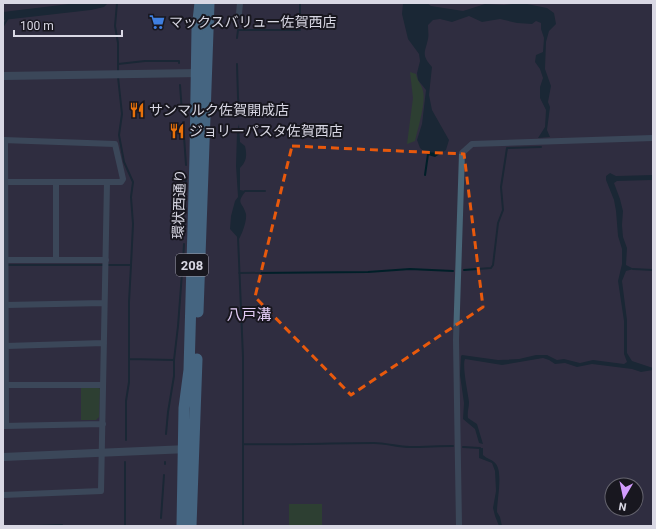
<svg xmlns="http://www.w3.org/2000/svg" width="656" height="529" font-family="Roboto,'Noto Sans JP',sans-serif">
<style>
.green{fill:#2a5422}
.water{fill:#001f28}
.lines{fill:none;stroke-linecap:round;stroke-linejoin:round}
.stream{stroke:#001f28;stroke-width:2}
.minor{stroke:#496779;stroke-width:6}
.tertiary{stroke:#496779;stroke-width:8}
.trunk{stroke:#5fa8d0;stroke-width:11}
.marked{fill:none;stroke:#e8590c;stroke-width:3;stroke-dasharray:8 5;stroke-linejoin:round}
.labels{text-anchor:middle;dominant-baseline:central;stroke-width:4;stroke-linejoin:round;paint-order:stroke}
.shield{fill:#18171f;stroke:#9f9ea9;stroke-width:1}
.shield-label{font-size:13px;font-weight:bold;fill:#d9d8e4}
.poi-label{font-size:14px;fill:#d9d8e4;stroke:#18171f;text-anchor:start}
.street-label{font-size:14px;fill:#d9d8e4;stroke:#18171f}
.neighbourhood-label{font-size:15px;fill:#e2ccf5;stroke:#18171f}
</style>
<rect width="100%" height="100%" fill="#302d40"/>
<!-- green -->
<path class="green" d="M410 72 416 74C417 81 422 85 423 91 426 103 418 128 415 141L407 144 413 98Z
M81 387H97L100 389 99 417 96 420H81Z
M289 504H322V526H289Z"/>
<!-- water -->
<path class="water" d="M77 3H108L104 7 91 10 3 20V12Z
M403 3H427L431 6 463 11 485 4 504 5 522 3 547 8 554 13 556 24 549 31 546 42 545 69 551 86 548 102 550 107 547 130 550 137 538 138 545 127 546 110 540 98V87L543 78 540 69 535 62 536 55 543 52 544 38 541 29V23L536 21 532 24 517 23 500 19 482 22 469 16 452 22 440 19 433 20 428 25C428 30 429 35 428 39 425 53 421 54 432 67L429 95 432 110 449 140 446 150 435 157 428 155 420 148 417 140 422 124 426 90 418 80 417 73 420 61 419 54 408 39 402 14Z
M239 124 240 142 245 146C247 155 247 161 240 168V190L246 191C235 204 243 202 246 214 247 221 242 234 239 239L230 229 231 216 235 201 238 197 236 166 237 131Z
M610 173 616 176 653 175V180L617 181 614 183 620 199 623 211 622 225 623 237 627 248 626 265 634 269 626 271 622 281 627 320V353L632 361 653 368V370L641 372 632 369 592 364 577 367 565 363 555 364 549 360 543 358 502 365 465 359C462 366 468 393 469 402 469 408 467 412 468 418L477 424 483 444 479 443 475 429 463 419 464 403 460 375 461 356 462 355 498 360 519 359 536 355H547L557 360 564 359 580 363 593 360 624 364 627 362 624 354V321L618 281 622 264V249L618 236 616 211 614 200 606 180V176Z
M479 448H483V455C487 459 492 459 496 464 503 473 497 500 497 512L500 517 502 526H499L495 516 493 508 496 491 495 471 492 463 479 458Z"/>
<g class="lines">
<!-- stream -->
<path class="stream" d="M117 3 115 26 118 43V72
M3 26 8 18
M237 38 238 30H300V3
M118 64 145 61H179V63
M237 64 238 98 240 114
M180 85 182 112
M183 122 186 165
M425 175 428 154
M245 191H265
M185 193 186 176
M184 213 185 202
M184 225V219
M238 237 243 357V526
M183 262 184 244
M6 265H131L133 224 131 197 133 182 124 162 119 135 122 114 118 77
M633 269 653 270
M464 270 491 268 493 265 498 223 503 210 501 187 507 148 541 147
M239 273 368 272 410 269 453 271
M129 359 174 360
M166 434 168 412 174 376V360L178 326 182 273
M126 440V401L129 382V302L131 265
M243 444C287 445 330 443 374 443 386 443 398 447 410 447 425 447 439 446 453 446
M463 447 480 448
M165 464V462
M161 518 164 475
M35 526 62 525V526
M125 526V462"/>
<!-- minor -->
<path class="minor" d="M239 14 240 3
M3 140 115 144 123 179 121 182H6
M5 140 6 426
M3 260H106
M56 260V182
M6 305 104 303
M6 346 104 343
M6 385H103
M3 426 103 424
M3 495 101 491 107 182
M459 526 456 340 462 153 472 144 653 138"/>
<!-- tertiary -->
<path class="tertiary" d="M3 76 200 73
M3 457 188 449"/>
<!-- trunk -->
<path class="trunk" d="M198 312 209 3
M182 526 184 408 189 370 195 156 197 29 200 3
M191 526 197 359"/>
</g>
<!-- marked area -->
<path d="M0 0H656V529H0ZM292 146 464 154 483 307 351 395 255 297Z" fill="#302d40" fill-opacity=".55" fill-rule="evenodd"/>
<path class="marked" d="M292 146 464 154 483 307 351 395 255 297Z"/>
<!-- icons -->
<defs>
<symbol id="supermarket-bare" viewBox="-9 -9 18 18"><path d="M-6-5.5h2.5l.6 2H6L4.5 2H-2.5L-4.4-4H-6ZM-1.5 3.2a1.3 1.3 0 1 0 .1 0ZM3 3.2a1.3 1.3 0 1 0 .1 0Z" fill="#3f7fe0" stroke="#18171f" stroke-width="2.5" paint-order="stroke"/></symbol>
<symbol id="restaurant-bare" viewBox="-9 -9 18 18"><path d="M-5-6h1v4h1v-4h1v4h1v-4h1v5L-1.5 .5V6h-2V.5L-5-1ZM5-6V6H3V1.5H1.5Q1.5-4 5-6Z" fill="#e8710a" stroke="#18171f" stroke-width="2.5" paint-order="stroke"/></symbol>
</defs>
<g fill-rule="evenodd">
<use href="#supermarket-bare" x="146" y="11" width="22" height="22"/>
<use href="#restaurant-bare" x="126" y="99" width="22" height="22"/>
<use href="#restaurant-bare" x="166" y="120" width="22" height="22"/>
</g>
<g class="labels">
<!-- shield labels -->
<rect class="shield" x="176" y="254" width="32" height="22" rx="3"/>
<g class="shield-label">
<text x="192" y="265">208</text>
</g>
<!-- poi labels -->
<g class="poi-label">
<text x="169" y="22">マックスバリュー佐賀西店</text>
<text x="149" y="110">サンマルク佐賀開成店</text>
<text x="189" y="131">ジョリーパスタ佐賀西店</text>
</g>
<!-- street labels -->
<g class="street-label">
<text transform="translate(179 204) rotate(-88)">環状西通り</text>
</g>
<!-- neighbourhood labels -->
<g class="neighbourhood-label">
<text x="249" y="315">八戸溝</text>
</g>
</g>
<!-- border -->
<rect width="656" height="529" fill="none" stroke="#d9d8e4" stroke-width="8"/>
<!-- north arrow -->
<g transform="translate(624 497) rotate(189)"><circle r="19" fill="#18171f" stroke="#65646e"/>
<path d="M0-3L7 15L0 10L-7 15Z" fill="#d29cfd"/>
<text y="-6" font-size="11" font-weight="bold" text-anchor="middle" fill="#d9d8e4">N</text>
</g>
<!-- scale -->
<path d="M14 30v6h108v-6" fill="none" stroke="#d9d8e4" stroke-width="2"/>
<text x="20" y="30" font-size="12" fill="#d9d8e4" stroke="#18171f" stroke-width="3" paint-order="stroke">100 m</text>
</svg>
